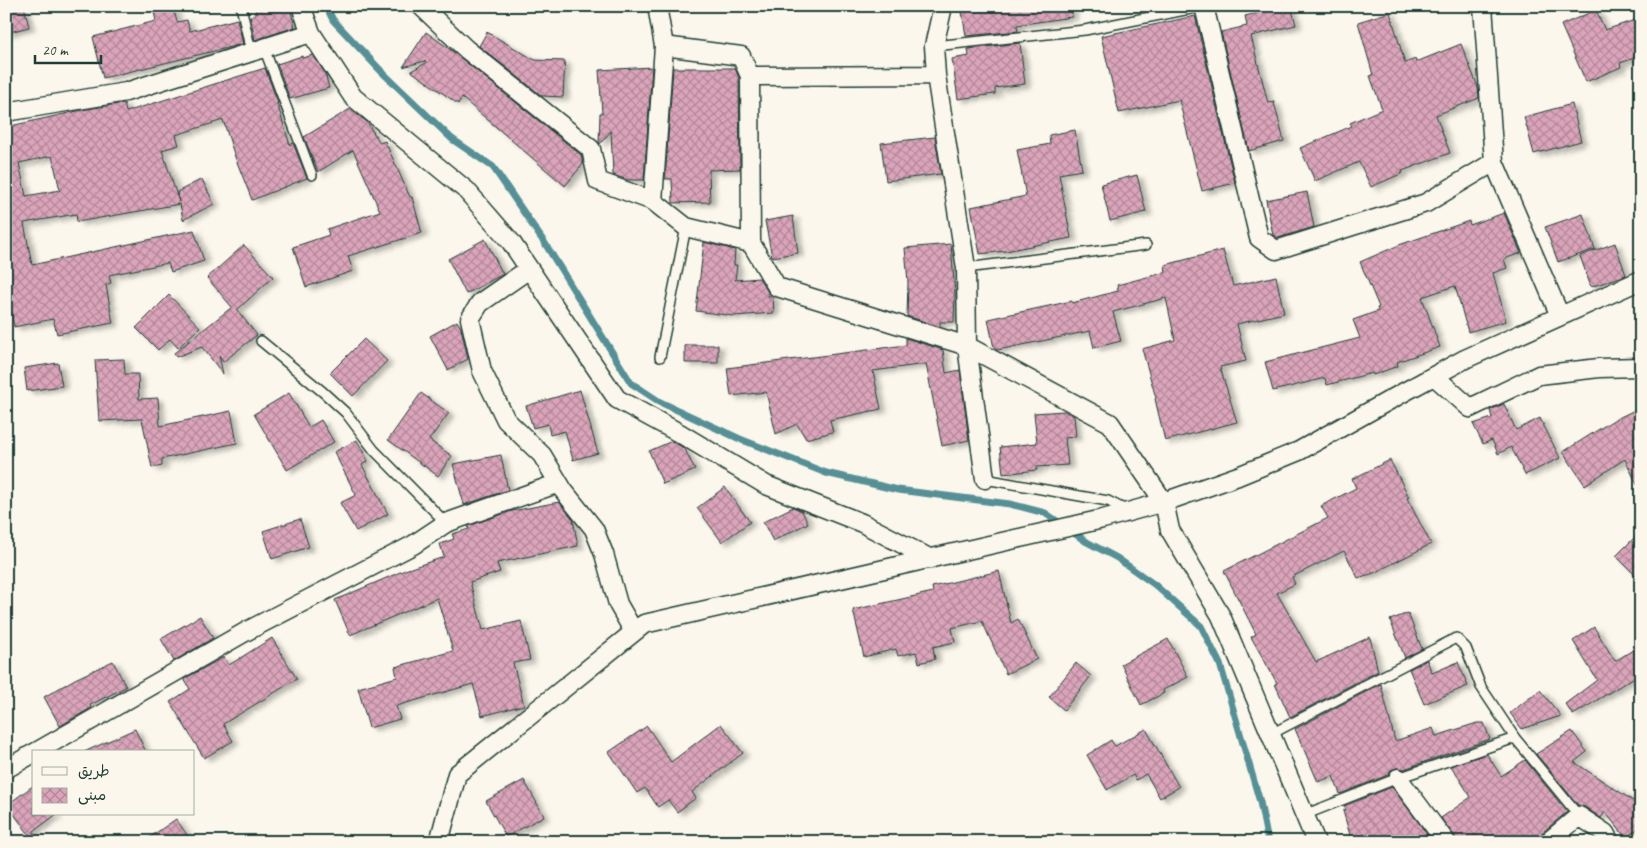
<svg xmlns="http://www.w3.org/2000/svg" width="1647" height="848" font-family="Caveat,'Playpen Sans Arabic',sans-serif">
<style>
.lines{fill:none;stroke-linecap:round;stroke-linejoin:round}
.stream{stroke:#569096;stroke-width:7}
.building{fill:url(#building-cross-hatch);stroke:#1f3d34;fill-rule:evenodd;filter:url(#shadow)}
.service-casing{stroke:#1f3d34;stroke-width:12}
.minor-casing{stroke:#1f3d34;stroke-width:21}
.service{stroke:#fbf7ec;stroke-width:9}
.minor{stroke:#fbf7ec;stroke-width:18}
</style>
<defs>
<pattern id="building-cross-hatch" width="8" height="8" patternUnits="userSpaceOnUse" patternTransform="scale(1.25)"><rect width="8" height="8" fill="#dba4ba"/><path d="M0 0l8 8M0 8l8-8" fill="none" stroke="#b18798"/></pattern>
<filter id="shadow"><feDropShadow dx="5.5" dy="3" stdDeviation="2.5" flood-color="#0004"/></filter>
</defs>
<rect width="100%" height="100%" fill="#fbf7ec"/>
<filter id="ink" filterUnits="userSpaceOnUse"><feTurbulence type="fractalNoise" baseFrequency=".02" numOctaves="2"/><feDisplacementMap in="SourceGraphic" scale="10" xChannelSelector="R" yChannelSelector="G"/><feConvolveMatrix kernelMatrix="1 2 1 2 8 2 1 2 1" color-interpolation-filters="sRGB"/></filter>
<g filter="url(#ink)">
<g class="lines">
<!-- stream -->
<path class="stream" d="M326 6 333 20 382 72 452 139 493 167 546 245 631 383 660 402 740 439 826 473 898 490 1010 504 1045 513 1087 542 1117 558 1155 585 1201 626 1220 664 1260 802 1268 842"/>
</g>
<!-- building -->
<path class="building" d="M6 6H24L29 27 6 33Z
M266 6H278L280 11 290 8 295 27 255 40 250 16 256 14 255 9Z
M961 6H1071L1072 17 1017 25 1018 31 966 36Z
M1285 6H1291L1296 25 1251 36 1268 103 1274 102 1284 141 1249 151 1221 32 1247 26 1245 16Z
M173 7 177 22 187 20 190 31 237 19 243 44 103 78 93 37 156 21 154 12Z
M1596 10 1605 30 1641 18V56L1620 63 1621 67 1586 82 1561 25Z
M1390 12 1405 63 1415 59 1416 62 1461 44 1478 87 1479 98 1436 115 1450 153 1402 171 1403 173 1371 187 1359 162 1315 181 1300 148 1352 126 1350 123 1382 109 1370 76 1373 75 1358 22Z
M1195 16 1235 183 1202 191 1179 100 1119 113 1101 36Z
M426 32 451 50 581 155 583 164 565 186 462 98 458 104 411 71 426 63 425 61 403 67Z
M487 32 535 60 565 61 563 97 542 96 479 46Z
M1020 43 1025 84 995 88V94L958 99 952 59 969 56 968 49Z
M313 55 325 73 329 88 290 99 277 64 302 56 303 58Z
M652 67 644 180H628L613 175 611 131 600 144 599 143 600 113H602L599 70Z
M265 68 278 103H277L290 145 293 143 307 178 252 200 235 157 223 120 176 135 179 145 162 150 179 202 177 192 202 179 214 204 183 220 180 204 77 222 76 214 24 223 32 265 194 230 204 261 171 272 168 263 109 275 111 283 106 285 113 323 57 334 53 319 14 327 6 287V127L82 110 124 103 126 112ZM52 156 60 190 26 196 19 163Z
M673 68H735L739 78 740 169 709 170 710 202 673 203 672 179H665Z
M1572 104 1581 141 1534 154 1524 117Z
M350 109 367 122 380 143 385 141 410 197H412L422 233 348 256 353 271 306 287 293 247 329 235 327 229 380 211 353 150 318 172 304 137Z
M1075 130 1082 170 1059 174 1071 238 1006 251 980 254 971 207 1026 196 1017 150 1050 144 1049 135Z
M935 137 941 174 886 181 881 143Z
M1137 175 1146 212 1110 221 1101 184Z
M1307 192 1314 227 1278 238 1273 235 1266 200Z
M1504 213 1521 253 1504 259 1507 268 1493 273 1506 321 1468 332 1455 286 1422 297 1440 347 1397 362 1398 366 1373 375 1372 373 1327 385 1325 378 1273 391 1265 362 1360 338 1353 320 1378 311 1377 308 1379 307 1360 262 1399 245 1469 221 1470 225Z
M1583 214 1595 249 1558 262 1545 227Z
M793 216 798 253 772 257 765 221Z
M485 239 503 274 466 294 448 259Z
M704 242 735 250 734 265H737L735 280 759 278 768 292V296H773L774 313 734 316 696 311Z
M1615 243 1626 275 1591 287 1580 256Z
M951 244 955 294 954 322H940V327L907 316 908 282 905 248Z
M244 245 273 277 237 310 257 335 223 362 219 355 223 374 202 347 176 357 174 353 232 307 207 278Z
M1223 250 1233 286 1276 276 1284 313 1237 324 1246 361 1220 367 1237 422 1165 441 1155 399 1156 398 1142 349 1175 340 1166 298 1113 312 1121 341 1094 348 1090 331 998 350 994 348 988 319 1072 301V303L1118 291 1117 285 1166 272 1165 265Z
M169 295 200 327 178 348 170 339 158 350 136 328Z
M457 321 461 328 468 359 448 370 430 336Z
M906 338 943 350 946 373 960 370 969 440 942 446 926 364 873 371 881 409 830 420 833 432 806 439 797 424 776 434 766 392 731 396 727 368 906 345Z
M364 339 387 361 353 396 330 373Z
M685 345H718V363H685Z
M124 359 125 374H138L139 399 158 398 160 426 231 411 237 443 162 459V466L152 468 142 419 99 421 95 360Z
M58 363 62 386 27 391 24 368Z
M580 390 598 453 573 460 565 431 550 435 548 424 533 428 526 406Z
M289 393 309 427 321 420 334 442 287 470 254 414Z
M421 393 449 413 429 440 452 456 438 476 388 440Z
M1504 404 1516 430 1540 418 1560 458 1525 475 1511 447 1498 454 1492 440 1483 444 1473 424 1492 418 1490 410Z
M1641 407V493L1625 459 1585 485 1563 452 1612 421Z
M1064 411 1074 416 1076 437 1065 438 1068 465 1037 467V470L1003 474 1000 447 1037 443 1034 413Z
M357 440 368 461 362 465 388 514 356 531 340 503 356 495 334 452Z
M672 441 685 449 695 470 663 484 649 451Z
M501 455 508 490 464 505 453 464Z
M1390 460 1409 497 1407 498 1431 544 1374 573 1358 578 1344 551 1292 577 1295 584 1277 593 1316 662 1370 637 1378 671 1290 717 1275 684 1277 683 1251 637 1256 634 1224 571 1328 518 1321 506 1356 488 1352 479Z
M725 487 750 522 722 542 697 508Z
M559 502 573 519 578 546 497 563 500 572 470 582 483 630 521 621 530 660 513 663 524 705 482 716 473 684 396 706 400 719 369 728 358 688 397 677 395 667 453 651 437 598 350 635 335 600 405 570 444 557 440 544 454 539 452 534 469 529 468 526 512 511Z
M793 507 802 511 808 523 773 541 763 522Z
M300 519 309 547 272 559 263 531Z
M1641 531V581L1616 556Z
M999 571 1011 623 1018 619 1037 659 1006 674 982 621 952 628 955 642 933 647 935 659 919 663 916 652 898 656 896 649 864 657 853 610 933 592 932 587Z
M1408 613 1422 649 1405 658 1390 620Z
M200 616 213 638 174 661 161 639Z
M1594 627 1615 661 1641 645V673L1573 715 1565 704 1597 680 1573 641Z
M272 638 297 679 223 724 233 741 204 758 170 702 190 689 184 679 224 657 229 665Z
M1168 639 1188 677 1163 690 1164 693 1141 705 1121 664Z
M1427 660 1432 673 1458 662 1468 686 1424 704 1409 669Z
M113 661 126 687 90 705 91 708 60 726 44 697 75 679Z
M1076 663 1091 676 1064 710 1049 697Z
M1381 684 1395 741 1433 728 1436 736 1477 723H1484L1490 739 1404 769 1396 768 1391 770 1388 775 1340 794 1333 776 1318 782 1295 729Z
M1540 690 1561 716 1522 729 1510 713Z
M721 724 743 753 692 792 696 798 677 812 668 800 658 807 645 788 637 793 609 752 647 726 671 762Z
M135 729 146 752H84Z
M1146 729 1179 787 1160 798 1146 774 1136 780 1133 775 1107 790 1087 755 1111 740 1115 746Z
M1572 731 1587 752 1574 762 1641 806V826L1626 838 1605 812 1601 818 1585 807 1578 805 1536 754Z
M1487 754 1501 776 1525 760 1567 812 1531 842H1456L1454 836 1441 818 1471 797 1451 766Z
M524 780 544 816 506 837 486 801Z
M34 785V814H57L34 831V841L7 805Z
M1392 787 1433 842H1352L1343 811 1346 810 1344 806Z
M176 819 192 842H143Z"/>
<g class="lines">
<defs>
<path id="service" d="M241 6 251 52
M934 46 1085 30 1205 6
M264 48 312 175
M966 268 1146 245
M261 341 323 392 346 413 374 450 446 523
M660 357 686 227
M985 479 1108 501 1128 511
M1271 734 1456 638 1466 648 1481 687 1515 738 1579 816
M1304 815 1398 778 1515 738"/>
<path id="minor" d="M301 6 311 33
M421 6 466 49 591 149 598 181 653 201 686 227 751 243 777 287 967 346 1110 423 1164 502 1170 530 1221 616 1316 842
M943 6 934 46 936 75 966 268 967 346 985 479
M1204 6 1259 238 1276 250 1426 203 1494 162
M1483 6 1494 162 1560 316
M664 46 741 56 750 76 751 243
M750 76 936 75
M6 112 126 92 311 33 353 97 466 190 511 242 617 399 681 434 766 485 862 523 931 559
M653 201 664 46 657 6
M529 269 480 303 470 319 482 371 506 420 542 455 563 490 594 529 604 554 618 604 634 632
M1434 376 1470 408 1539 375 1599 368 1641 367
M36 752 247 631 413 545 446 523 559 483
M6 769 34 753
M1398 778 1446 842
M439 842 457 774 644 624 1103 519 1164 502 1238 476 1299 451 1406 391 1465 359 1641 280
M1548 842 1579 816 1605 833 1610 842"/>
</defs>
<!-- service casing -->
<use href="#service" class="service-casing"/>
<!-- minor casing -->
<use href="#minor" class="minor-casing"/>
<!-- service -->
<use href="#service" class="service"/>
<!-- minor -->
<use href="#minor" class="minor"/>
</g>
</g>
<!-- margin -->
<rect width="1647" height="848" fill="none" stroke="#fbf7ec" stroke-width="25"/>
<rect x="12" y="12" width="1622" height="823" fill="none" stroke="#1f3d34" stroke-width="2" filter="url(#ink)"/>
<!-- legend -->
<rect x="32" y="750" width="162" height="65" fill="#fbf7ec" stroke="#a3ada2"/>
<rect x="42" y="767" width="25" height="8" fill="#fbf7ec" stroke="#a3ada2"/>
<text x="78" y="776" font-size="15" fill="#1f3d34">طريق</text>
<rect x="42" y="788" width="25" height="15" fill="url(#building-cross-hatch)" stroke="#a3ada2"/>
<text x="78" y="800" font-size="15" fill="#1f3d34">مبنى</text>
<!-- scale -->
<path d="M35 55v8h66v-8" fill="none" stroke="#1f3d34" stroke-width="2.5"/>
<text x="42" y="55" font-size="15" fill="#1f3d34" stroke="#fbf7ec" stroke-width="4" paint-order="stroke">20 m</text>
</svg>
